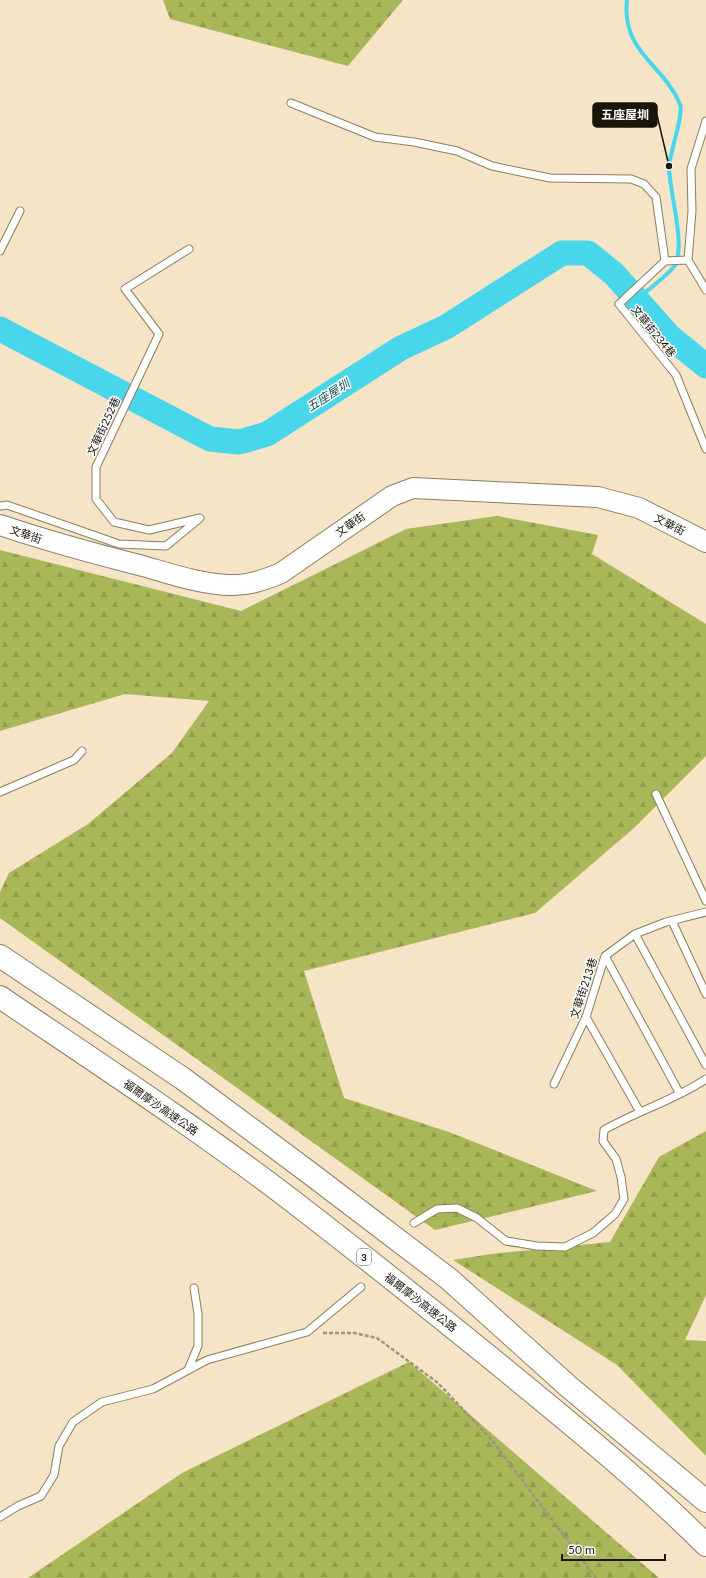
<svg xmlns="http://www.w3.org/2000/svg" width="706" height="1578" font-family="Lato,'Noto Sans TC',sans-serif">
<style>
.forest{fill:url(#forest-firs)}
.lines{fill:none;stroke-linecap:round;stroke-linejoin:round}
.stream{stroke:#48d6eb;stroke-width:4}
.river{stroke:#48d6eb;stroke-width:25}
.lane-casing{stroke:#8d7e62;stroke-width:9}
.secondary-casing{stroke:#8d7e62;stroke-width:22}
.highway-casing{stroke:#8d7e62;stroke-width:24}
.path{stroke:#9f937b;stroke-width:2.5;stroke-dasharray:4 2;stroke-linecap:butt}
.lane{stroke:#fff;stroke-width:7}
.secondary{stroke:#fff;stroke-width:20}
.highway{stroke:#fff;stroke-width:22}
.labels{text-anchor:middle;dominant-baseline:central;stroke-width:3;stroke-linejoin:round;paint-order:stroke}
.shield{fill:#fff;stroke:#5f5b53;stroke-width:1}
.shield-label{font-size:10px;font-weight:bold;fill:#1a1509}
.street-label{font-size:11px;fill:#1a1509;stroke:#fff}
.water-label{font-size:12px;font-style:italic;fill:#114e57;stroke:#fff}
.leader{fill:none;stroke:#1a1509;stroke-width:1.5}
.callout-dot{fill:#1a1509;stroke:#fff;stroke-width:1.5}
.callout{fill:#1a1509;stroke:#1a1509;stroke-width:1.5}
.callout-label{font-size:12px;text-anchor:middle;font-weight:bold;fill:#fff}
</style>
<defs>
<pattern id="forest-firs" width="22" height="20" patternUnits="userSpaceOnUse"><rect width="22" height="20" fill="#a9b758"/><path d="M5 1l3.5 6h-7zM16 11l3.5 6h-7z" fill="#919c4b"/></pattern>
</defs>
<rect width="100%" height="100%" fill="#f5e4c5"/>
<!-- forest -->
<path class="forest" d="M163 0H403L348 66 170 19Z
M497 516 598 535 592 554 706 624V756L634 828 535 913 304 971 344 1098 449 1132 597 1191 435 1230 0 918V892L9 873 88 824 172 753 209 701 125 694 0 731V550L241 611 406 529Z
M706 1131V1295L685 1340 706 1341V1456L617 1365 453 1260 491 1254 610 1242 659 1157Z
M409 1362 659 1578H28L182 1473Z"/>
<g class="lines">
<!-- stream -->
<path class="stream" d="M627 0C621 52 664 65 680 104 684 114 670 153 669 166 669 192 686 243 675 265 672 272 644 293 637 299"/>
<!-- river -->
<path class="river" d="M0 329 210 439 239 442 267 434 401 348 446 327 562 253H588L614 274 670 337 706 366"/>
<defs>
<path id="lane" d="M291 103 375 137 414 142 457 151 492 166 550 178 631 179 644 184 656 197 665 261
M706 121 691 169 692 211 688 260 665 261 619 304 676 375 706 449
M0 251 20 211
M688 260 706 290
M0 506 7 505 119 544 166 546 200 518 149 530 114 522 96 499V467L159 334 125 289 189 249
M0 792 74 760 82 751
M656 794 706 901
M672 921 706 994
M635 934 706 1065
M605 956 680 1094
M586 1017 640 1112
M554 1084 586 1017 605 956 635 934 666 922 706 912
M414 1223 437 1209 457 1208 477 1218 506 1241 537 1246 565 1247 593 1233 615 1214 624 1199 621 1177 616 1159 603 1141 604 1130C637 1111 675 1100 706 1079
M188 1370 198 1346V1314L194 1288
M0 1517 18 1506 41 1496 54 1475 59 1446 73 1422 102 1402 153 1389 207 1360 307 1332 361 1287"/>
<path id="secondary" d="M0 525C47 541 95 554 143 566 171 574 200 584 229 585 247 586 265 580 281 573L392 496 413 488 598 497 639 508 706 542"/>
<path id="highway" d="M0 956 182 1078 311 1174 449 1279 569 1387 706 1501
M0 997C99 1064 200 1130 295 1203 365 1257 434 1312 503 1368 572 1425 643 1482 706 1545"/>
</defs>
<!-- lane casing -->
<use href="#lane" class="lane-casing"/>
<!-- secondary casing -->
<use href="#secondary" class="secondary-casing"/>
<!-- highway casing -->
<use href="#highway" class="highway-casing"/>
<!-- path -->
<path class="path" d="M323 1333H354L377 1338 438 1383 491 1439 596 1578"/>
<!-- lane -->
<use href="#lane" class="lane"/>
<!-- secondary -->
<use href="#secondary" class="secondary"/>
<!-- highway -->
<use href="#highway" class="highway"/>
</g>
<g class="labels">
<!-- shield labels -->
<rect class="shield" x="357" y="1249" width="14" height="16" rx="3"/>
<g class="shield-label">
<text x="364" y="1257">3</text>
</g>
<!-- street labels -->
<g class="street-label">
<text transform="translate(654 331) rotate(51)">文華街234巷</text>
<text transform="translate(103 426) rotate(-65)">文華街252巷</text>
<text transform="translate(350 524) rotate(-35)">文華街</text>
<text transform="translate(670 524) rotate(27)">文華街</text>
<text transform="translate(26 534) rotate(19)">文華街</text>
<text transform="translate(583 988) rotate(-72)">文華街213巷</text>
<text transform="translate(161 1107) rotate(35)">福爾摩沙高速公路</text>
<text transform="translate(421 1302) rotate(38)">福爾摩沙高速公路</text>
</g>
<!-- water labels -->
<g class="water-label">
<text transform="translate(328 395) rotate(-33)">五座屋圳</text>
</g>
</g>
<!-- callouts -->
<path class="leader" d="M669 166L657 115"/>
<circle class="callout-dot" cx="669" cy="166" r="4"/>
<rect class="callout" x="593" y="103" width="64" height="24" rx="4"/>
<g class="callout-label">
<text x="625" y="119">五座屋圳</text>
</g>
<!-- scale -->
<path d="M562 1554v6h103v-6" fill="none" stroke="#1a1509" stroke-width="2"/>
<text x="568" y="1554" font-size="12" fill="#1a1509" stroke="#ffffff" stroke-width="3" paint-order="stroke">50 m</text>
</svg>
